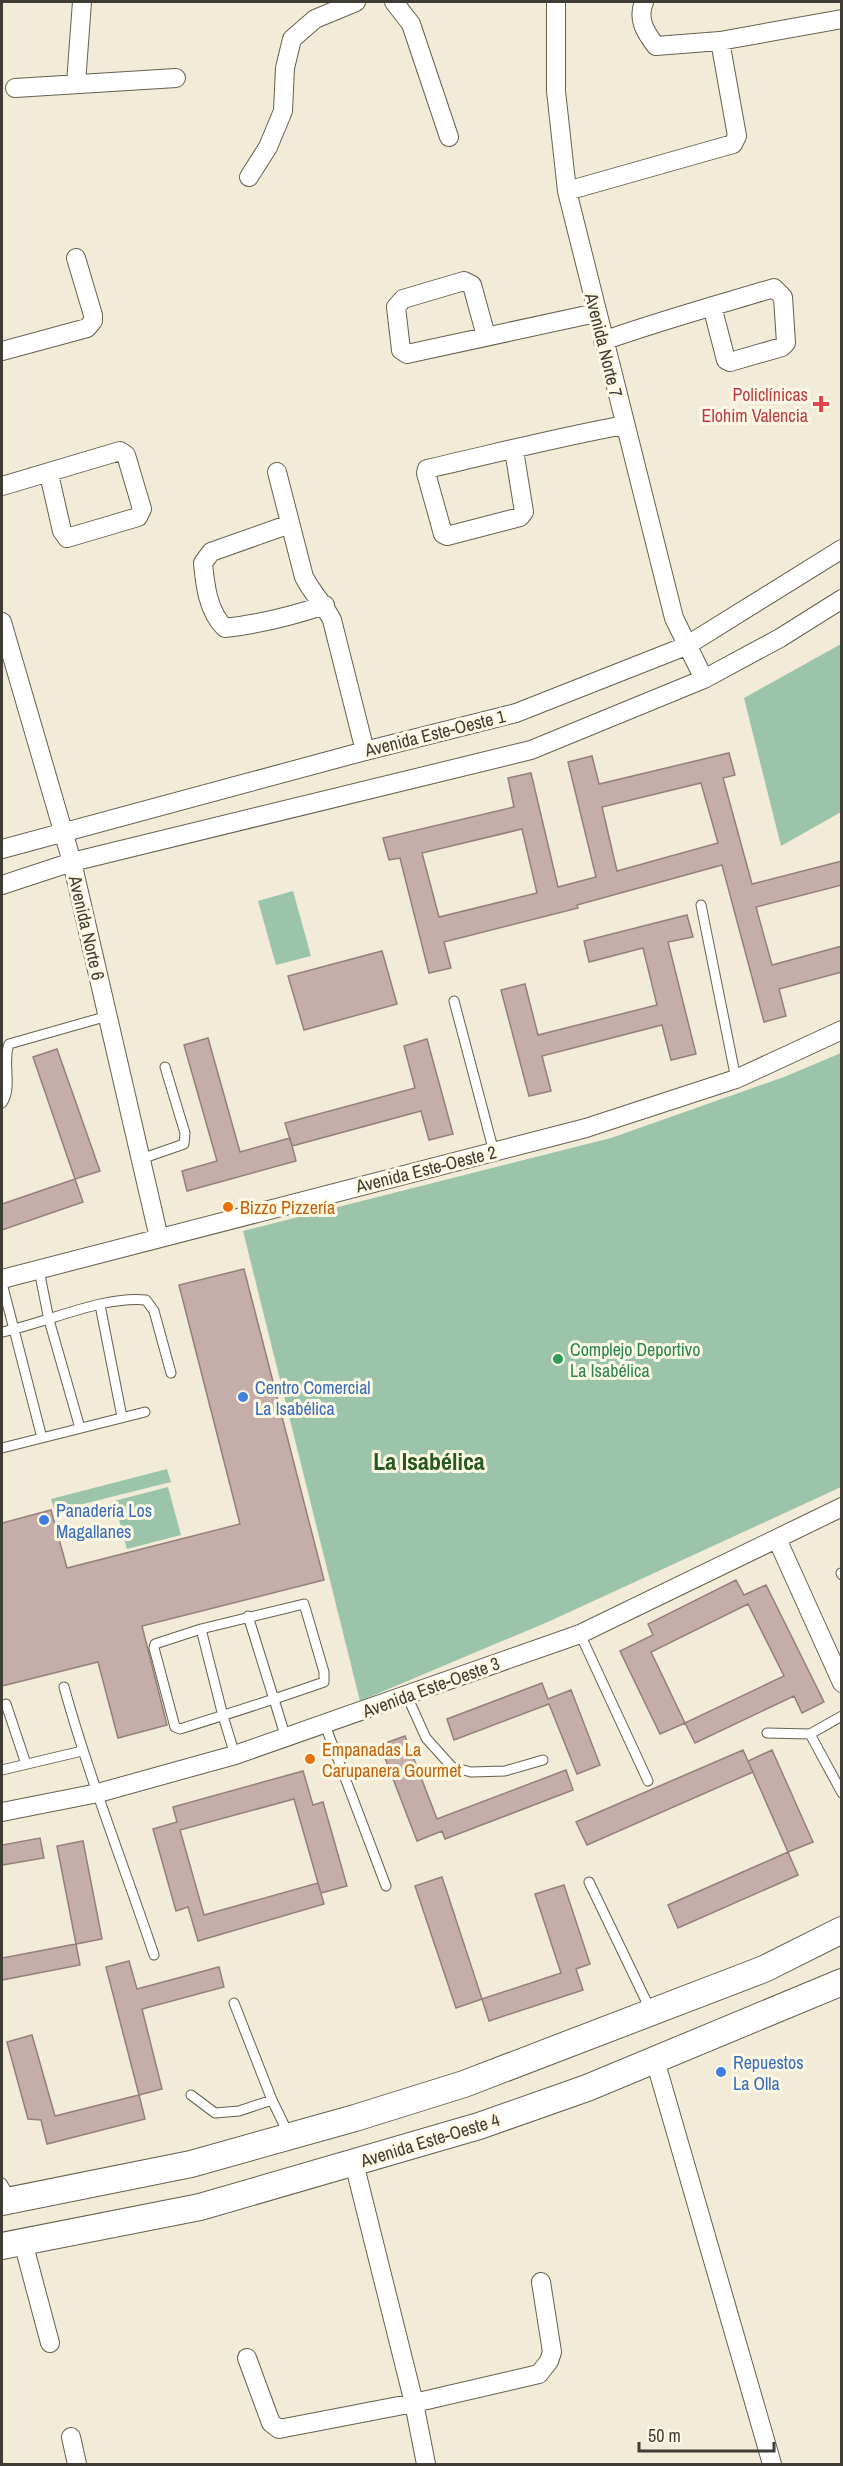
<svg xmlns="http://www.w3.org/2000/svg" width="843" height="2466" font-family="'Archivo Narrow',sans-serif">
<style>
.green{fill:#9cc4aa}
.building{fill:#c5adaa;stroke:#957f7c;stroke-width:1.5;fill-rule:evenodd}
.lines{fill:none;stroke-linecap:round;stroke-linejoin:round}
.lane-casing{stroke:#65614f;stroke-width:11}
.street-casing{stroke:#65614f;stroke-width:20}
.secondary-casing{stroke:#65614f;stroke-width:28}
.lane{stroke:#fff;stroke-width:9}
.street{stroke:#fff;stroke-width:18}
.secondary{stroke:#fff;stroke-width:26}
.health-dot{fill:#e0444e;stroke:#fef9e4;stroke-width:2}
.food-dot{fill:#e8710a;stroke:#fef9e4;stroke-width:2}
.leisure-dot{fill:#2e9e5b;stroke:#fef9e4;stroke-width:2}
.shop-dot{fill:#3f7fe0;stroke:#fef9e4;stroke-width:2}
.labels{text-anchor:middle;dominant-baseline:central;stroke-width:6;stroke-linejoin:round;paint-order:stroke}
.street-label{font-size:18px;fill:#3e3c34;stroke:#fef9e4}
.health-label{font-size:18px;fill:#be3a42;stroke:#fef9e4;text-anchor:end}
.food-label{font-size:18px;fill:#c56008;stroke:#fef9e4;text-anchor:start}
.leisure-label{font-size:18px;fill:#27864d;stroke:#fef9e4;text-anchor:start}
.shop-label{font-size:18px;fill:#366cbe;stroke:#fef9e4;text-anchor:start}
.district-label{font-size:24px;font-weight:bold;fill:#285821;stroke:#fef9e4}
</style>
<rect width="100%" height="100%" fill="#f1ebd7"/>
<!-- green -->
<path class="green" d="M841 644V812L781 846 744 698Z
M293 891 311 956 276 965 258 901Z
M841 1053V1487L550 1621 360 1701 243 1231 611 1138 784 1077Z
M167 1469 171 1482 55 1511 51 1499Z
M168 1487 181 1535 127 1549 114 1501Z"/>
<!-- building -->
<path class="building" d="M729 753 735 775 723 778 752 884 842 861V885L756 907 772 965 842 946V972L779 989 786 1016 764 1022 722 865 577 905 578 908 444 942 451 968 429 973 400 858 389 860 383 838 514 807 508 778 531 773 558 887 596 877 568 762 592 756 599 784ZM701 783 718 843 617 871 602 807ZM522 829 537 893 439 917 422 853Z
M687 915 693 937 668 942 696 1054 671 1060 662 1025 542 1056 551 1091 529 1096 501 990 525 984 538 1035 657 1005 643 948 589 962 584 941Z
M382 951 397 1004 304 1030 288 976Z
M208 1038 240 1152 290 1138 296 1161 187 1191 182 1171 217 1161 184 1045Z
M427 1039 453 1134 429 1140 421 1111 292 1146 285 1123 415 1088 404 1046Z
M57 1049 100 1171 75 1179 33 1057Z
M75 1179 83 1202 2 1230V1204Z
M244 1269 324 1580 142 1626 167 1725 118 1738 98 1662 2 1686V1523L51 1510 67 1568 240 1524 179 1285Z
M736 1580 744 1595 766 1585 824 1702 802 1713 794 1696 695 1743 685 1723 660 1734 620 1651 653 1635 648 1624ZM748 1604 784 1676 685 1723 651 1652Z
M542 1683 548 1699 571 1690 600 1765 577 1774 549 1704 454 1740 447 1719Z
M405 1736 437 1819 566 1770 573 1790 445 1839 442 1831 417 1841 380 1745Z
M743 1750 753 1772 587 1845 576 1822Z
M772 1750 813 1842 788 1852 748 1761Z
M303 1771 313 1805 323 1802 347 1886 321 1893 318 1883 324 1904 198 1941 188 1907 176 1911 153 1829 177 1822 173 1807ZM294 1799 318 1883 204 1915 180 1830Z
M40 1838 44 1858 2 1865V1845Z
M83 1841 102 1939 76 1944 57 1846Z
M788 1852 798 1875 678 1928 668 1905Z
M442 1877 482 1999 456 2008 415 1886Z
M564 1885 590 1964 576 1969 583 1990 489 2021 482 1999 561 1973 535 1894Z
M76 1944 80 1965 2 1980V1958Z
M129 1961 137 1989 219 1967 224 1987 142 2009 162 2089 139 2095 106 1967Z
M32 2035 55 2116 139 2095 145 2119 47 2144 41 2120 28 2119 7 2042Z"/>
<g class="lines">
<defs>
<path id="lane" d="M701 905 736 1079
M454 1001 494 1152
M2 1103C13 1088 2 1062 9 1044L108 1016
M141 1159 184 1144 185 1133 165 1067
M39 1270 49 1320 80 1428
M2 1283 42 1438
M100 1305 122 1417
M2 1332C47 1323 100 1296 146 1300L154 1311 171 1373
M2 1448 145 1412
M841 1573 842 1575
M248 1616 286 1738
M201 1629 155 1644 154 1648 175 1727 180 1729C228 1714 276 1699 324 1682V1672L304 1604 201 1629 223 1716 235 1755
M580 1634 648 1781
M64 1687C89 1777 124 1866 154 1955
M407 1696 426 1738 452 1767 471 1772 505 1771 543 1760
M6 1704 26 1764
M325 1725 386 1886
M767 1733 810 1734 842 1716
M810 1734 842 1793
M2 1770 82 1751
M589 1882 650 2009
M234 2003 272 2100 288 2133
M191 2095 215 2113 239 2111 272 2100
M2 2183 11 2198"/>
<path id="street" d="M394 2 411 24 449 137
M556 2V91L567 191 674 618 704 679
M644 2C637 19 645 32 656 46L720 41 842 19
M76 83 82 2
M15 88 176 78
M249 177 268 147 283 111 285 68 292 39 315 19 356 2
M567 191 733 144 737 136 720 41
M486 336 472 285 464 281 403 299 396 307 401 350 407 354 596 313
M603 341C659 321 717 305 774 288L783 297 786 343 782 347 730 362 726 360 712 306
M2 351 87 328 93 321V315L76 258
M514 450 524 512 520 517 447 536 443 534 426 473 427 469C493 454 558 437 625 425
M277 472 304 577C312 593 324 604 332 620L365 751
M2 486 120 451 126 455 142 509 138 517 67 538 62 531 49 474
M290 524 211 552 203 563C205 585 208 612 225 628 260 624 292 616 325 605
M2 622 72 862 159 1238
M2 849 365 751 516 713 686 646 842 549
M2 885 72 862 531 750 704 679 780 638 842 599
M2 1279 586 1128 736 1079 842 1030
M777 1539 842 1683
M2 1812 98 1793 235 1755 580 1634 842 1507
M655 2060 772 2464
M354 2163 414 2403 426 2464
M23 2242 50 2343
M247 2358 271 2423 279 2429 414 2403 539 2374 549 2361 552 2352 541 2282
M71 2437 77 2464"/>
<path id="secondary" d="M2 2202 191 2164 355 2118 464 2084 764 1969 842 1930
M2 2246 200 2207 479 2126 587 2088 842 1982"/>
</defs>
<!-- lane casing -->
<use href="#lane" class="lane-casing"/>
<!-- street casing -->
<use href="#street" class="street-casing"/>
<!-- secondary casing -->
<use href="#secondary" class="secondary-casing"/>
<!-- lane -->
<use href="#lane" class="lane"/>
<!-- street -->
<use href="#street" class="street"/>
<!-- secondary -->
<use href="#secondary" class="secondary"/>
</g>
<!-- markers -->
<path class="health-dot" d="M818 395h6v6h6v6h-6v6h-6v-6h-6v-6h6z"/>
<g class="food-dot">
<circle cx="228" cy="1207" r="6"/>
<circle cx="310" cy="1759" r="6"/>
</g>
<circle class="leisure-dot" cx="558" cy="1359" r="6"/>
<g class="shop-dot">
<circle cx="243" cy="1397" r="6"/>
<circle cx="44" cy="1520" r="6"/>
<circle cx="721" cy="2072" r="6"/>
</g>
<g class="labels">
<!-- street labels -->
<g class="street-label">
<text transform="translate(604 345) rotate(76)">Avenida Norte 7</text>
<text transform="translate(435 733) rotate(-14)">Avenida Este-Oeste 1</text>
<text transform="translate(87 928) rotate(77)">Avenida Norte 6</text>
<text transform="translate(426 1169) rotate(-14)">Avenida Este-Oeste 2</text>
<text transform="translate(431 1687) rotate(-20)">Avenida Este-Oeste 3</text>
<text transform="translate(430 2140) rotate(-17)">Avenida Este-Oeste 4</text>
</g>
<!-- health labels -->
<g class="health-label">
<text x="808" y="394">Policlínicas<tspan x="808" dy="21">Elohim Valencia</tspan></text>
</g>
<!-- food labels -->
<g class="food-label">
<text x="240" y="1207">Bizzo Pizzería</text>
<text x="322" y="1749">Empanadas La<tspan x="322" dy="21">Carupanera Gourmet</tspan></text>
</g>
<!-- leisure labels -->
<g class="leisure-label">
<text x="570" y="1349">Complejo Deportivo<tspan x="570" dy="21">La Isabélica</tspan></text>
</g>
<!-- shop labels -->
<g class="shop-label">
<text x="255" y="1387">Centro Comercial<tspan x="255" dy="21">La Isabélica</tspan></text>
<text x="56" y="1510">Panadería Los<tspan x="56" dy="21">Magallanes</tspan></text>
<text x="733" y="2062">Repuestos<tspan x="733" dy="21">La Olla</tspan></text>
</g>
<!-- district labels -->
<g class="district-label">
<text x="429" y="1461">La Isabélica</text>
</g>
</g>
<!-- border -->
<rect width="843" height="2466" fill="none" stroke="#3e3c34" stroke-width="6"/>
<!-- scale -->
<path d="M639 2442v9h135v-9" fill="none" stroke="#3e3c34" stroke-width="3"/>
<text x="648" y="2442" font-size="18" fill="#3e3c34" stroke="#fef9e4" stroke-width="4.5" paint-order="stroke">50 m</text>
</svg>
